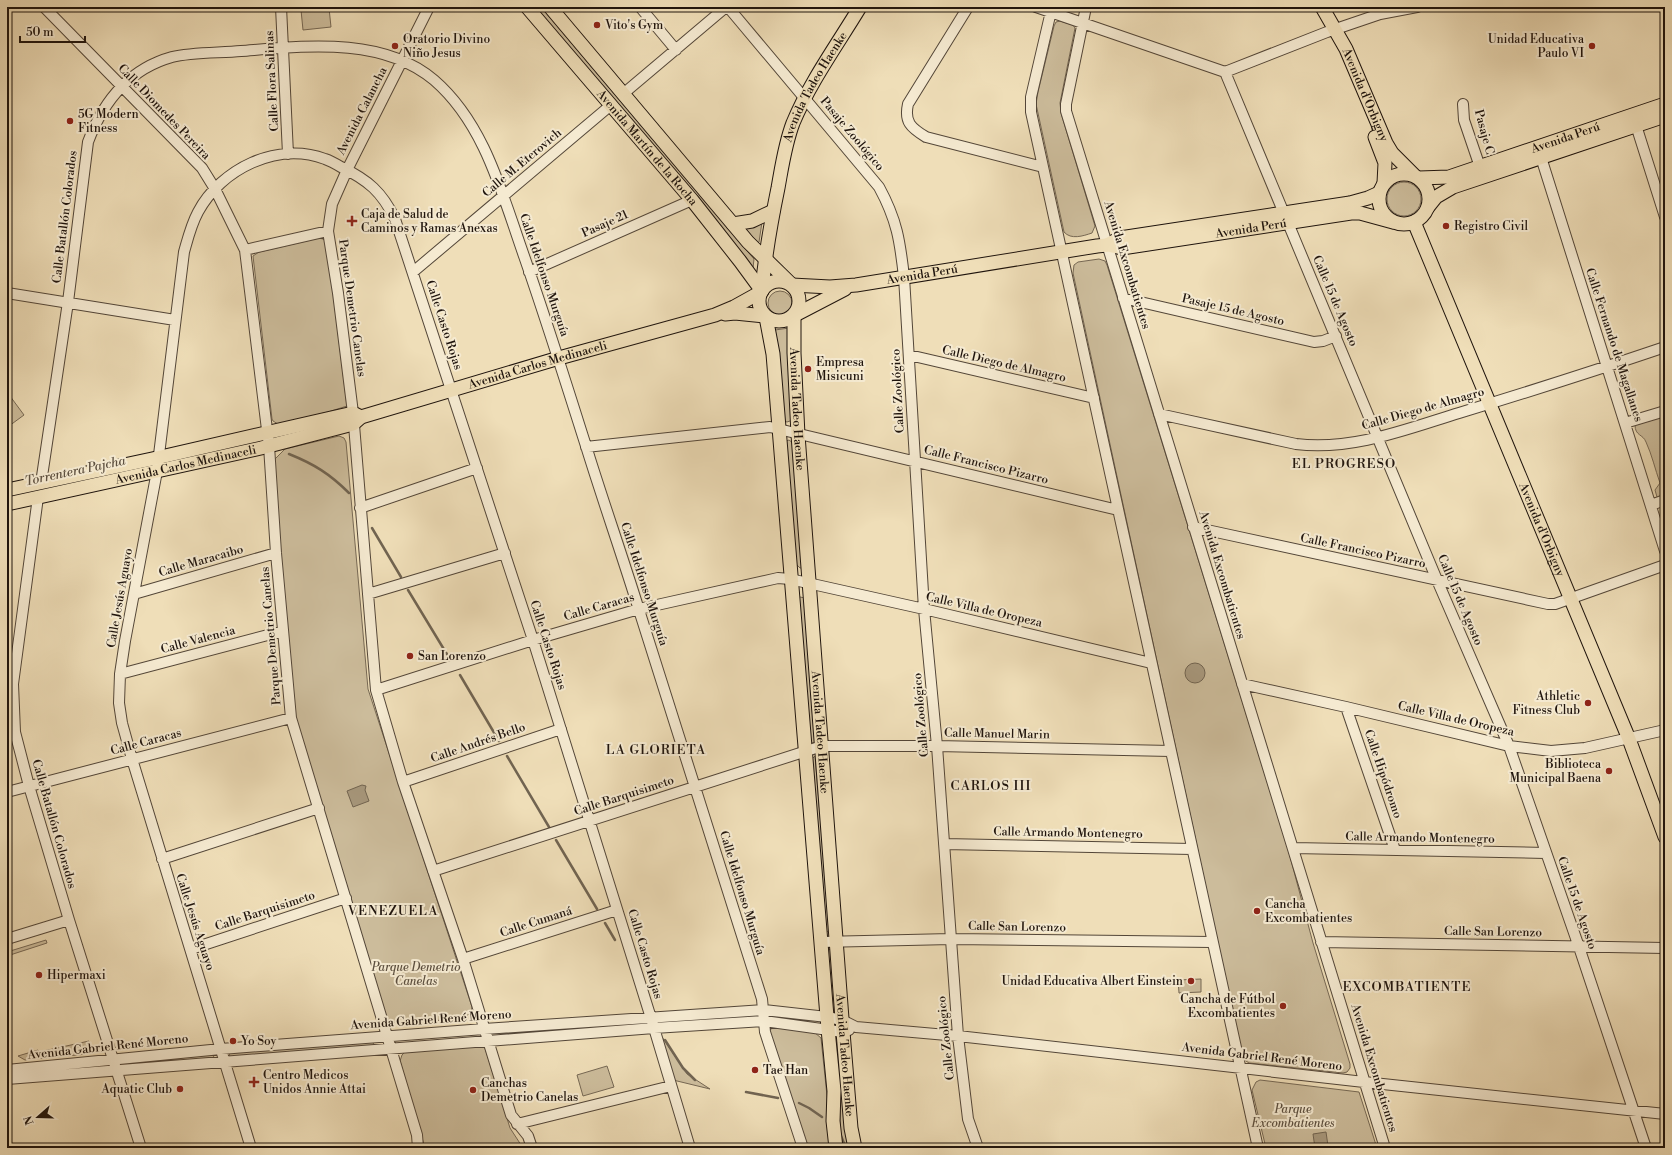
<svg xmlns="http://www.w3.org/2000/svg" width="1672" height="1155" font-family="'Libre Bodoni',serif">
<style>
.green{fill:#ccbc9b;stroke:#766854}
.water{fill:#a8997e;stroke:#716451}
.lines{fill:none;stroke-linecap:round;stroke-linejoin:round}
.stream{stroke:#716451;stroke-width:2.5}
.minor-casing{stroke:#534638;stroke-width:12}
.major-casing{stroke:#1f140d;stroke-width:15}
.minor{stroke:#f5ead1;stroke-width:10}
.major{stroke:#efdeb8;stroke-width:13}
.poi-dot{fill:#8f2418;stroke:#f5ead1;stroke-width:1.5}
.labels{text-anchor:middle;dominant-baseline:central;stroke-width:4;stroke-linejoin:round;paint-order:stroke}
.poi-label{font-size:12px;fill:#1f140d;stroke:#f5ead1;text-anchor:start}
.street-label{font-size:12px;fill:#1f140d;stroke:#f5ead1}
.park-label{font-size:12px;font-style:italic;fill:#5c4f3f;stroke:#f5ead1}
.neighbourhood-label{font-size:13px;letter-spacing:1px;fill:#1f140d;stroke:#f5ead1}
.water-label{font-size:13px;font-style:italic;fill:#5d5040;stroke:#f5ead1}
</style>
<rect width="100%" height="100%" fill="#efdeb8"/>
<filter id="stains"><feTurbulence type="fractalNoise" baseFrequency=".005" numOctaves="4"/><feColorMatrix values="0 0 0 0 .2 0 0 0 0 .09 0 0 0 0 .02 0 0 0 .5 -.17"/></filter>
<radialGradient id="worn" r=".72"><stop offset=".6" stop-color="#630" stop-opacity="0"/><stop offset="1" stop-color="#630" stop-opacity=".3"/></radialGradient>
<!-- green -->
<path class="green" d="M535 7H541L754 259 753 268 747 259Z
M329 8 331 27 303 30 301 10Z
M1060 21 1073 25 1075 28 1060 103 1061 113 1095 226 1092 233C1083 236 1071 240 1064 232L1036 104 1038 92 1054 26 1056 22Z
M1387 199a17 17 0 1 1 34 0a17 17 0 1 1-34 0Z
M762 222 759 242 758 243 743 226Z
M319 238 323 239 327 243 347 406 328 412 278 424 273 421 272 419 253 256 259 252Z
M1099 259 1105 261 1107 265 1288 849 1313 943 1350 1064V1068L1347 1072 1343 1073 1249 1063 1243 1059 1073 273 1074 265 1078 262Z
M768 303a12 12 0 1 1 24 0a12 12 0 1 1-24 0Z
M789 328 793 420 787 422 784 421 778 349 775 330Z
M7 392 24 415 9 426 7 424Z
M1665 414V497L1660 499 1657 497 1655 490 1660 483C1655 469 1652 455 1646 442 1643 434 1635 436 1635 425Z
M339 436 344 438 346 442 368 689 472 1007 471 1012 464 1018 398 1024 387 1019 295 718 272 466 274 460 285 449Z
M789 440 793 443 803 568H800L796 564 786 441Z
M800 597 805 598 815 742 813 743 810 742 798 598Z
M815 756 830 931 826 932 812 759Z
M46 940 47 943 7 956V952Z
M831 949 836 1012H833L828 950Z
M1201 979V992L1179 993 1178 980Z
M775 1027 814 1032 821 1038 827 1096 830 1148H807L769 1030Z
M835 1035 837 1036 849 1148H842L840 1128V1093Z
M662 1037 687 1074 710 1089 673 1080Z
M89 1041 93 1052 87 1054 25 1060 18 1056 38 1050 39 1052Z
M373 1042 374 1046 230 1057 229 1053Z
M482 1046 485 1048 510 1128 523 1148H425L400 1061 402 1055 406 1051Z
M213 1054 214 1058 128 1065 127 1062Z
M607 1066 614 1087 583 1096 577 1075Z
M1260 1080 1359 1092 1377 1148H1266L1252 1090 1256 1082Z"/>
<!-- water -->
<path class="water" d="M1185 673a10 10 0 1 1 20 0a10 10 0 1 1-20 0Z
M362 785 366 786 365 790 369 801 353 807 347 791Z
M1326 1132 1328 1146 1315 1148 1313 1134Z"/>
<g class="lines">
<!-- stream -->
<path class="stream" d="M289 454C314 464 330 474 349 493
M372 528 401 577
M408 590 448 656
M460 675 499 741
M507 756 549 827
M556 840 597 909
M605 923 615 940
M665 1040 683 1068 695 1080
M746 1092 778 1098
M799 1103 809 1108 822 1117
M841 1136 846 1148"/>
<defs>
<path id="minor" d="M44 7 202 168 215 189 245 250 269 446 276 553 291 718 417 1135 418 1148
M281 7 288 154
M429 7 347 170 332 204 328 231 338 293 353 413 376 690 403 782 463 959 511 1115 528 1136 532 1148
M640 7 676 50
M728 7 879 187C897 220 900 241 904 277L924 609 937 746 958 1036 968 1119 978 1148
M968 7 908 104C904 122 911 128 926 137L1043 167
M1036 7 1225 72 1327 32 1380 14 1417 7
M1052 7 1031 97V112L1258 1148
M1086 7 1066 104V111L1385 1148
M1225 72 1437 580 1509 746 1579 947 1646 1148
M623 94 726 7
M1463 104 1464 120 1480 167
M1634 119 1665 217
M1539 151 1665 551
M245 250 328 231
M413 272 611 105
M529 272 692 200
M7 293 175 320
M1123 298 1314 342 1323 341 1336 336
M909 355 1094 398
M1159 414 1296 444C1352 451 1407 429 1459 413 1528 392 1597 370 1665 347
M1625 423 1665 411
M586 447 770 427 1118 510
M41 483 68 302 88 142C103 102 129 69 172 57 192 52 221 53 241 51 304 46 382 36 434 80 485 124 502 194 524 256 546 319 566 383 586 446 603 501 622 555 639 610 681 739 721 869 762 999L765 1032 803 1148
M38 497 13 684 15 732 29 786 69 920 141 1148
M1651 505 1665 500
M360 508 477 468
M1193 527 1548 604H1555L1665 565
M134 594 276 553
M368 594 505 553
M120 674 283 631
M1242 684 1346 707 1509 746 1551 751 1585 748 1665 730
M376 690 533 640 639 609 778 578 790 579 924 609 1151 663
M1346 707 1395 850
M403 782 561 729
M7 792 291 718
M944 844 1192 849
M1293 848 1546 853
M162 859 319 808
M433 871 822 746H937L1171 751
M7 939 69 920
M821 942 951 939 1212 942
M1321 942 1665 948
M191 949 346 898
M463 959 617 910
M7 1070 221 1049 484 1029 764 1010 827 1017 842 1020 856 1027 958 1036 1364 1082 1665 1114
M7 1079 654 1028 764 1021 843 1032 849 1030
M517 1124 671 1086
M251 1148 132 759 122 723 119 703 120 674 125 641 157 471 184 252C188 238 191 225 198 212 221 169 277 141 325 159 331 161 336 164 341 167 368 180 382 192 395 219L533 640 651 1018 690 1148"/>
<g id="major">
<path id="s1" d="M527 7 692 200 740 261 762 291"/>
<path d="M550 7 748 242 791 284"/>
<path id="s2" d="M1322 7 1346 49 1386 143 1392 153 1415 176"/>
<path d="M1375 137 1385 163 1384 183"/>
<circle cx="1404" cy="199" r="25"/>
<path id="s3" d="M1419 178 1449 177 1665 104"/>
<path d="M1428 207 1436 197 1453 187 1665 116"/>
<path id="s4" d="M1414 222 1629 739 1665 837"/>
<path d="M733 224 752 221 773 211"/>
<path d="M1107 245 1120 238 1350 203 1368 198 1379 193"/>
<circle cx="779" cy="301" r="20"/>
<path id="s5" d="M792 285 830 287 856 285 1097 246 1107 245 1122 248 1351 213H1360L1393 222"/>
<path id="s6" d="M762 290C765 256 771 222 778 188 782 166 785 144 793 123 810 82 837 45 860 7"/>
<path d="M725 314 735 313 765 316"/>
<path d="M795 315 845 289"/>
<path id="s7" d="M794 316V353L798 435 843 1032 851 1128 855 1148"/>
<path d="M766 317 773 354 828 1029 834 1091 833 1121 836 1148"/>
<path d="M7 490 152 459 353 413 361 417"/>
<path id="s8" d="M7 504 261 448 353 424 361 417 559 358 715 315 734 307 761 292"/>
</g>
</defs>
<!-- minor casing -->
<use href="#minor" class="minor-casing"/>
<!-- major casing -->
<use href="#major" class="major-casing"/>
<!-- minor -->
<use href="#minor" class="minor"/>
<!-- major -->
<use href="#major" class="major"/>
</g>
<!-- markers -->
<g class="poi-dot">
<circle cx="597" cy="25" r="4"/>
<circle cx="395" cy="46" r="4"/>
<circle cx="1592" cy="46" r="4"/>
<circle cx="70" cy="121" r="4"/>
<path d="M350 215h4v4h4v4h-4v4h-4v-4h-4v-4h4z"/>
<circle cx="1446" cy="226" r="4"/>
<circle cx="808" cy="369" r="4"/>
<circle cx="410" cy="656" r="4"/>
<circle cx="1588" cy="703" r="4"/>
<circle cx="1609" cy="771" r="4"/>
<circle cx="1257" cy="911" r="4"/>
<circle cx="39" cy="975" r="4"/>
<circle cx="1191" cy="981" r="4"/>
<circle cx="1283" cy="1006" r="4"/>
<circle cx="233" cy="1041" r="4"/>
<circle cx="755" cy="1070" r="4"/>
<path d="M252 1076h4v4h4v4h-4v4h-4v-4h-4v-4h4z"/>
<circle cx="180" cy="1089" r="4"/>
<circle cx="473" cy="1090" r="4"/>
</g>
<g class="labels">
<!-- poi labels -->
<g class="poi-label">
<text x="605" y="25">Vito's Gym</text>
<text x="403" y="39">Oratorio Divino<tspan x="403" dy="14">Niño Jesus</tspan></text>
<text x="1584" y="39" text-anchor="end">Unidad Educativa<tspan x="1584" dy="14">Paulo VI</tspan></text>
<text x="78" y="114">5G Modern<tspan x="78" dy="14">Fitness</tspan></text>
<text x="361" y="214">Caja de Salud de<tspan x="361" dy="14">Caminos y Ramas Anexas</tspan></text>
<text x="1454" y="226">Registro Civil</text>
<text x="816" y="362">Empresa<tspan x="816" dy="14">Misicuni</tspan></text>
<text x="418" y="656">San Lorenzo</text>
<text x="1580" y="696" text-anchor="end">Athletic<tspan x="1580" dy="14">Fitness Club</tspan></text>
<text x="1601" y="764" text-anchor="end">Biblioteca<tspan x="1601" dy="14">Municipal Baena</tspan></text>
<text x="1265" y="904">Cancha<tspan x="1265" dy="14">Excombatientes</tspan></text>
<text x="47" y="975">Hipermaxi</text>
<text x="1183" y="981" text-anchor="end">Unidad Educativa Albert Einstein</text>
<text x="1275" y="999" text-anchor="end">Cancha de Fútbol<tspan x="1275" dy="14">Excombatientes</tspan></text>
<text x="241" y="1041">Yo Soy</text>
<text x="763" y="1070">Tae Han</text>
<text x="263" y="1075">Centro Medicos<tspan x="263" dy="14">Unidos Annie Attai</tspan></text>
<text x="481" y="1083">Canchas<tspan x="481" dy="14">Demetrio Canelas</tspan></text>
<text x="172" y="1089" text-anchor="end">Aquatic Club</text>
</g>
<!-- street labels -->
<g class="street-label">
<text transform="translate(272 81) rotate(-93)">Calle Flora Salinas</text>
<text stroke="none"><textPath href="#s6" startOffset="212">Avenida Tadeo Haenke</textPath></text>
<text stroke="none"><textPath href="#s2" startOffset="98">Avenida d'Orbigny</textPath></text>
<text transform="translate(362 111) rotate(-63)">Avenida Calancha</text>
<text transform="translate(164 112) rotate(46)">Calle Diomedes Pereira</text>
<text transform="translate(1484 132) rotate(75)">Pasaje C</text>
<text transform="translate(852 134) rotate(50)">Pasaje Zoológico</text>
<text stroke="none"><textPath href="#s3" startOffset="153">Avenida Perú</textPath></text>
<text stroke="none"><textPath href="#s1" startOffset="185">Avenida Martín de la Rocha</textPath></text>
<text transform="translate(522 163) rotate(-40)">Calle M. Eterovich</text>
<text transform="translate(65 217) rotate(-83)">Calle Batallón Colorados</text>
<text transform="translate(605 224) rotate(-24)">Pasaje 21</text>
<text stroke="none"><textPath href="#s5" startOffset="464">Avenida Perú</textPath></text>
<text transform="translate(1127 265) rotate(73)">Avenida Excombatientes</text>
<text stroke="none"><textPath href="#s5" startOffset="131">Avenida Perú</textPath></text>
<text transform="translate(544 275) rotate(71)">Calle Idelfonso Murguía</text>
<text transform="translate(1335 301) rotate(67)">Calle 15 de Agosto</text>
<text transform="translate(352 308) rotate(82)">Parque Demetrio Canelas</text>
<text transform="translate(1233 310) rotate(13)">Pasaje 15 de Agosto</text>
<text transform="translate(444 325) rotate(72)">Calle Casto Rojas</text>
<text transform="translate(1614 345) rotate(72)">Calle Fernando de Magallanes</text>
<text transform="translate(1004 364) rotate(13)">Calle Diego de Almagro</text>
<text stroke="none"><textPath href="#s8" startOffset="550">Avenida Carlos Medinaceli</textPath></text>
<text transform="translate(898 391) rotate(-93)">Calle Zoológico</text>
<text stroke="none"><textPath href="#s7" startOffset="93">Avenida Tadeo Haenke</textPath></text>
<text transform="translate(1423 409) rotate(-16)">Calle Diego de Almagro</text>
<text stroke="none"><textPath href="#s8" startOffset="183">Avenida Carlos Medinaceli</textPath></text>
<text transform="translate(986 465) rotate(14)">Calle Francisco Pizarro</text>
<text stroke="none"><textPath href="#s4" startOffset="333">Avenida d'Orbigny</textPath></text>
<text transform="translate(1363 551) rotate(12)">Calle Francisco Pizarro</text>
<text transform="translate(201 561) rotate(-16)">Calle Maracaibo</text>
<text transform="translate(1222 575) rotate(73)">Avenida Excombatientes</text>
<text transform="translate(644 584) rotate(72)">Calle Idelfonso Murguía</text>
<text transform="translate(120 598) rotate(-80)">Calle Jesús Aguayo</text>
<text transform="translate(1460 600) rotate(67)">Calle 15 de Agosto</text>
<text transform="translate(599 607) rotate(-16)">Calle Caracas</text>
<text transform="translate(984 610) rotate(13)">Calle Villa de Oropeza</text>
<text transform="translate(271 636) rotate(-95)">Parque Demetrio Canelas</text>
<text transform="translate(198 640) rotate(-15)">Calle Valencia</text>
<text transform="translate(548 645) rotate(72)">Calle Casto Rojas</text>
<text transform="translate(921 715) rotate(-95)">Calle Zoológico</text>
<text transform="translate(1456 719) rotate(13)">Calle Villa de Oropeza</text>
<text stroke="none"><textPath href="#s7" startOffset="417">Avenida Tadeo Haenke</textPath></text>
<text transform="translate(997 734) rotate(1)">Calle Manuel Marin</text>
<text transform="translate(146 742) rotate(-15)">Calle Caracas</text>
<text transform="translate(478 743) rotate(-19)">Calle Andrés Bello</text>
<text transform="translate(1383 774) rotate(71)">Calle Hipódromo</text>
<text transform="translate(624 796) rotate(-18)">Calle Barquisimeto</text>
<text transform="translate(54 824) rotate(74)">Calle Batallón Colorados</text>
<text transform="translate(1068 833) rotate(1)">Calle Armando Montenegro</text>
<text transform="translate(1420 838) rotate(1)">Calle Armando Montenegro</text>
<text transform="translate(742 893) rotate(73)">Calle Idelfonso Murguía</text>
<text transform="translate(1577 903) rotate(71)">Calle 15 de Agosto</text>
<text transform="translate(265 911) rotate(-18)">Calle Barquisimeto</text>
<text transform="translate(195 922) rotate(72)">Calle Jesús Aguayo</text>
<text transform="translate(536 922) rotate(-18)">Calle Cumaná</text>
<text transform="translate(1017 927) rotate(1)">Calle San Lorenzo</text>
<text transform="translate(1493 932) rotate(1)">Calle San Lorenzo</text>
<text transform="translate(645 954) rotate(73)">Calle Casto Rojas</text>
<text transform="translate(431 1020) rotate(-4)">Avenida Gabriel René Moreno</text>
<text transform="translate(946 1038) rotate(-96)">Calle Zoológico</text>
<text transform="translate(108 1047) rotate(-6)">Avenida Gabriel René Moreno</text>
<text stroke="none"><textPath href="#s7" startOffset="741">Avenida Tadeo Haenke</textPath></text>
<text transform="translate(1262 1057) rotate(7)">Avenida Gabriel René Moreno</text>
<text transform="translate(1374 1068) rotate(73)">Avenida Excombatientes</text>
</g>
<!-- park labels -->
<g class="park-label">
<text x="416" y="967">Parque Demetrio<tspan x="416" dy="14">Canelas</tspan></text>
<text x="1293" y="1109">Parque<tspan x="1293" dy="14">Excombatientes</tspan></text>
</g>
<!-- neighbourhood labels -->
<g class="neighbourhood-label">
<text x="1344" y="464">EL PROGRESO</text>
<text x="656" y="750">LA GLORIETA</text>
<text x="991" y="786">CARLOS III</text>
<text x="393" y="911">VENEZUELA</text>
<text x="1407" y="987">EXCOMBATIENTE</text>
</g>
<!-- water labels -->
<g class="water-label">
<text transform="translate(75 471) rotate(-12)">Torrentera Pajcha</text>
</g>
</g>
<!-- margin -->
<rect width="1672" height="1155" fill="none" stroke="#efdeb8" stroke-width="24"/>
<rect x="8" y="8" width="1656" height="1139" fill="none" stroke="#1f140d" stroke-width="2"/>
<rect x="12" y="12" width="1648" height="1131" fill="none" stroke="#1f140d"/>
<!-- north arrow -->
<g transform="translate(38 1117) rotate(250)" stroke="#f5ead1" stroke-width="3" paint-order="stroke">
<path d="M0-3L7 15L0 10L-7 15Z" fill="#1f140d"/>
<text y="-6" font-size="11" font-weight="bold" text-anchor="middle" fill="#1f140d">N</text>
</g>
<!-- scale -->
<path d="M20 36v6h65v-6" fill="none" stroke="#1f140d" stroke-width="2"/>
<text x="26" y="36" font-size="12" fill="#1f140d" stroke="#f5ead1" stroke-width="3" paint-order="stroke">50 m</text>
<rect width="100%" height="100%" filter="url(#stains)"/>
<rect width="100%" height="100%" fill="url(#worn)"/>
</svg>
